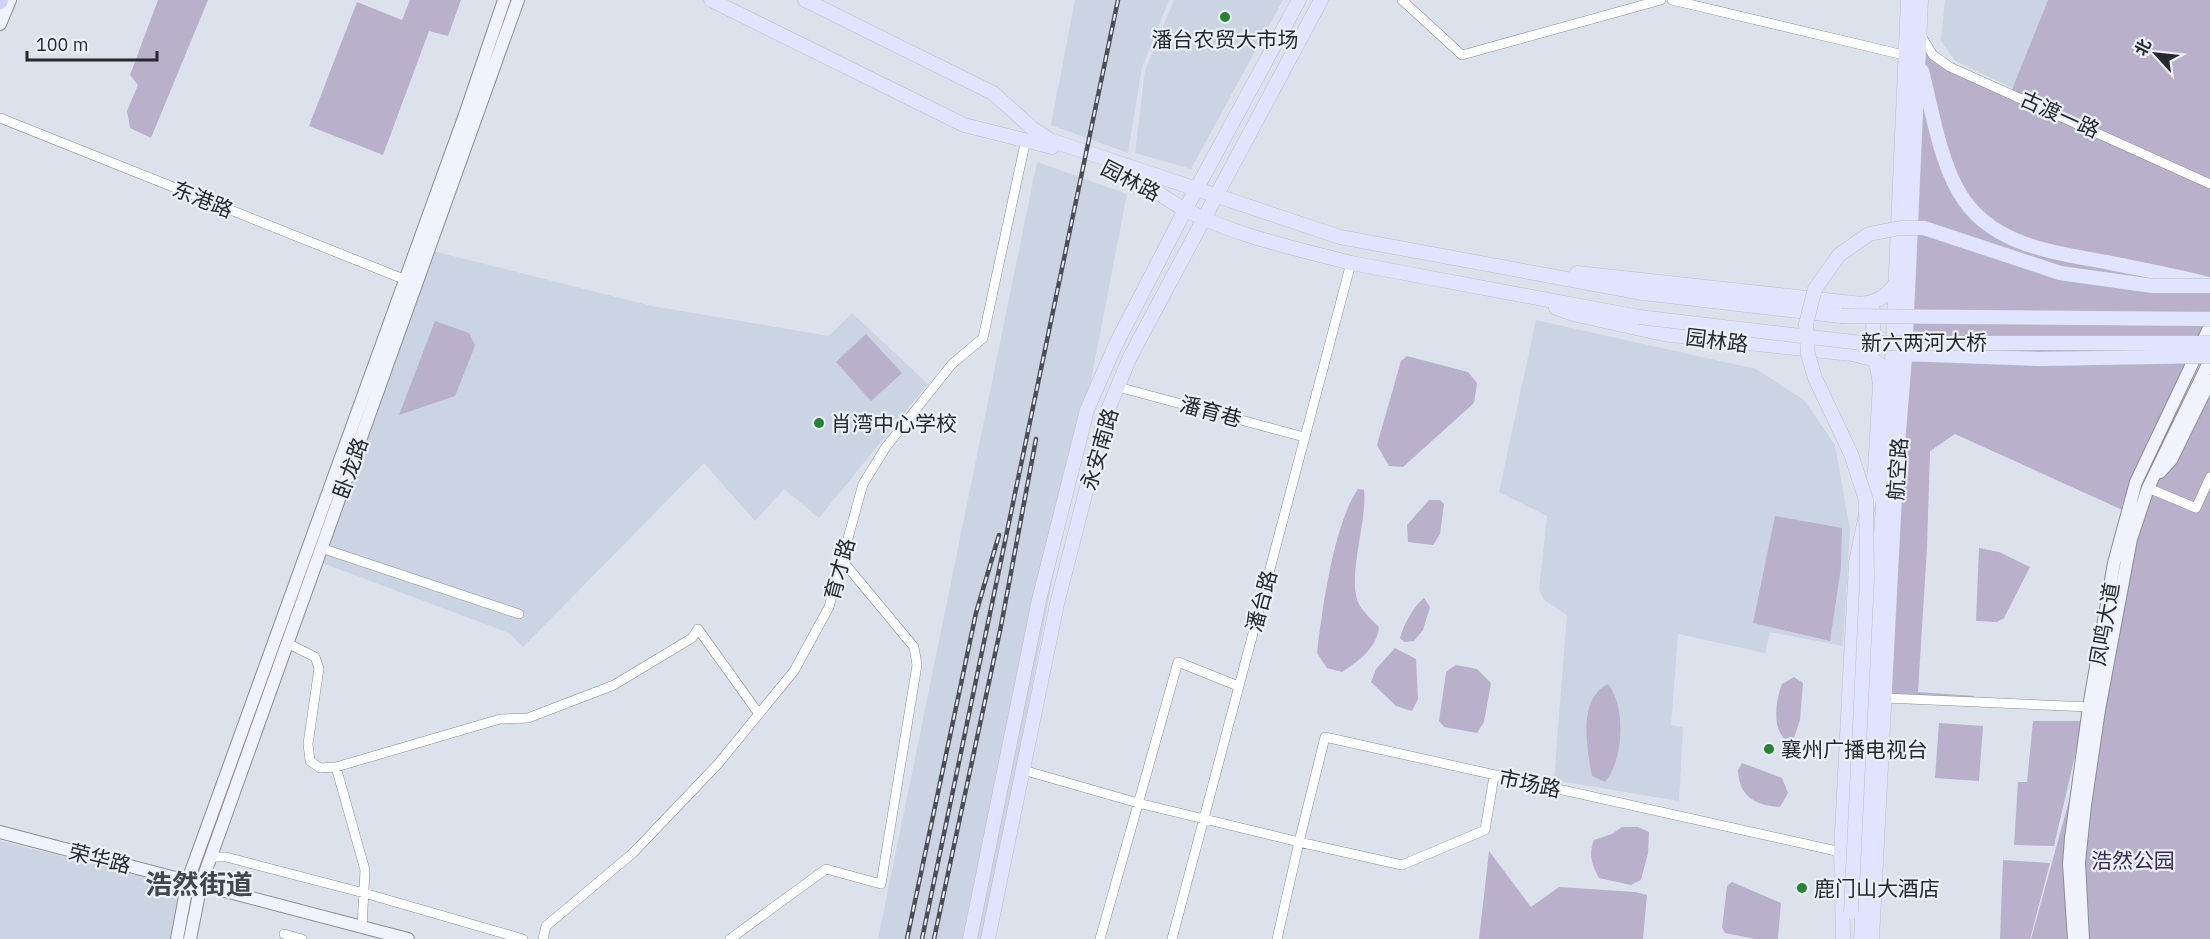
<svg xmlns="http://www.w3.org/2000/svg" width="2210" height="939" font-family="'IBM Plex Sans','Noto Sans SC',sans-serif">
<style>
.built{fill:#cad4e2}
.green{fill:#b9b0cc}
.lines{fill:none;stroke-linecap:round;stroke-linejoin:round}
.street-casing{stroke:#888e96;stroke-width:10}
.secondary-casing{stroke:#888e96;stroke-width:14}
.primary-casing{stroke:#bebec0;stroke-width:15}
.highway-casing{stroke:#bebec0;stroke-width:18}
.street{stroke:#fff;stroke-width:9}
.secondary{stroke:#f0f2fe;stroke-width:12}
.primary{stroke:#e0e4fe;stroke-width:14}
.highway{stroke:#ccd2fd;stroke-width:16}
.rail-casing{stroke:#4b4e53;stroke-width:4.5}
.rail{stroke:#e9f0f8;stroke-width:2;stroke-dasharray:7;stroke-linecap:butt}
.primary-bridge-casing{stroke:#bebec0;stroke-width:15;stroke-linecap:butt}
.primary-bridge{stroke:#e0e4fe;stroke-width:14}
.poi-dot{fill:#278232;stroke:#e9f0f8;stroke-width:2}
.labels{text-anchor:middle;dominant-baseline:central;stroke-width:4.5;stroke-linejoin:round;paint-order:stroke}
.poi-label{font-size:21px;fill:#26282c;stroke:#e9f0f8;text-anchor:start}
.street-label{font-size:21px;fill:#26282c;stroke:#e9f0f8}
.park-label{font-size:21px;fill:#3a2458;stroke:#e9f0f8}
.district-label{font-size:27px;font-weight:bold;fill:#42474e;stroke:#e9f0f8}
</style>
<rect width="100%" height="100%" fill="#dce2eb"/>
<!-- built -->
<path class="built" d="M1075 0H1169L1142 67 1128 153 1051 125Z
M1174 0H1283L1191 169 1135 153 1145 70Z
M1945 0H2048L2013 88 1955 61 1941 41Z
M1037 162 1127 194 983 939H878Z
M429 250 652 306 829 336 852 313 928 384 819 518 784 489 755 521 704 463 523 647 509 633 317 561Z
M1536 320 1756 369 1804 400 1835 445 1850 530 1843 646 1770 632 1765 653 1678 634 1671 725 1683 727 1679 801 1554 780 1567 615 1544 600 1539 590 1547 516 1499 492Z
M0 841 179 885 170 939H0Z"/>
<!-- green -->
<path class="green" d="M158 0H208L151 138 130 128 127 111 138 85 130 75Z
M410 0H461L448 36 429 31 383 155 309 126 357 2 402 20Z
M2048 0H2210V326L2127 512 1955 434 1930 451 1927 547 1918 692 1974 696 1973 703 1885 698 1919 33 1933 55 2011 92Z
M435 321 469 333 475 345 473 351 455 396 399 415Z
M866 334 902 373 871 401 836 362Z
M2210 355V939H2031L2095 706 2136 526Z
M1407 356 1468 372 1477 383 1474 403 1403 467 1389 466 1377 445 1401 361Z
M1358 489 1364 490C1368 520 1345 582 1360 606 1365 614 1373 621 1379 627 1377 648 1359 661 1342 672L1327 668 1317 653C1322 610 1334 523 1358 489Z
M1429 500H1440L1444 504 1440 534 1433 545 1408 542 1407 525Z
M1775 516 1842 528 1841 567 1830 641 1753 623Z
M1979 548 1999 552 2030 567 2004 618 1997 622 1976 621Z
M1424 598 1430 607 1423 630 1414 641 1404 642 1400 638C1404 624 1413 607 1424 598Z
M1395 648 1416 659 1418 699 1412 711 1396 706 1371 682 1376 669Z
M1456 665 1477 669 1491 683 1484 722 1477 733 1444 727 1439 721 1446 672Z
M1794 677 1803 683 1800 720 1794 738 1786 740C1771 728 1776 700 1782 684Z
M1608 684C1626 706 1624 760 1605 782L1592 776C1587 749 1577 699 1608 684Z
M2033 721H2083L2054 846 2014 845 2018 782H2027Z
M1939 723 1983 726 1979 781 1935 778Z
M1742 763 1782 778 1788 793 1780 807C1755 805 1739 797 1738 770Z
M1622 827H1638L1649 832 1648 853 1641 880 1631 885 1599 878C1592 865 1588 854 1594 840L1612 834Z
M1489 851 1531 907 1559 887 1635 892 1647 895 1643 939H1479Z
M2003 860 2050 863 2030 939H2000Z
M1732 882 1781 903 1778 939H1755L1725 933 1722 928 1727 886Z"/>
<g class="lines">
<defs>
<path id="street" d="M1402 0 1462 55 1661 0
M1672 0 1904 55
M1920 34 1933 55 1950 67 2210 184
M0 118 406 280
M1118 387 1304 437
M2148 488 2196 508 2210 477
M321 548 519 614
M287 643 315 657 319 668 308 744 310 761 320 768 336 767
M1885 698 2089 707
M1023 770 1138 803 1299 842 1325 737 1841 852
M211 857H226L364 893 523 939
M362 927 365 870 336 767 500 719 528 718 614 685 692 638 698 629 759 714
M284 934 302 939
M543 939 546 926 633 853 718 764 794 671 829 607 863 484 886 447 952 364 983 338 1026 139
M730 939 826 869 881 884 917 665 914 647 841 559
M1100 939 1178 662 1238 686
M1172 939 1351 263
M1277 939 1299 842 1402 865 1485 830 1494 776"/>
<path id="secondary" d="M0 24 10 0
M2160 472 2171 460 2210 381
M0 832 408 939
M177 939 188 880 466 112 504 0
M190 939 201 884 518 0
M2074 939 2069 864 2071 838 2089 707 2114 563 2136 482 2210 326
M2083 939 2079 862 2085 805 2099 710 2131 539 2148 488 2210 360"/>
<path id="primary" d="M711 0 964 125 1052 147
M805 0 993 93 1032 128 1050 140 1340 237 1643 293 1841 316
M1922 71C1932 110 1939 157 1959 192 1989 245 2052 252 2106 262 2140 269 2174 275 2208 284
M1121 170C1143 181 1162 197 1184 209 1235 236 1295 248 1351 263L1639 317
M1577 273 1862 304C1878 301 1885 298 1895 284
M1556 308 1573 314 1663 334 1852 354 1872 359 1883 367
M1869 352 1872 348 1874 312 1871 308
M1905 354 2039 359
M970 939 1039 600 1087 410 1115 346 1185 210 1299 0
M988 939 1057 604 1105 417 1130 357 1321 0
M1843 939 1841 852 1856 562 1875 472 1880 384 1876 362
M1861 939 1881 535 1892 364 1908 0
M1872 939 1897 456 1905 357 1921 0"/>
<path id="highway" d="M0 1V0"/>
</defs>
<!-- street casing -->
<use href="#street" class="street-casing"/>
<!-- secondary casing -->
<use href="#secondary" class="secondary-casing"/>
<!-- primary casing -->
<use href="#primary" class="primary-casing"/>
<!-- highway casing -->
<use href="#highway" class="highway-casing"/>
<!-- street -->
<use href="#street" class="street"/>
<!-- secondary -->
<use href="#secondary" class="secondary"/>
<!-- primary -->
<use href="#primary" class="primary"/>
<!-- highway -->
<use href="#highway" class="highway"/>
<defs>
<path id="rail" d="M907 939 976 613 999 535
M922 939 1118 0
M934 939 1001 626 1036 439"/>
</defs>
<!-- rail casing -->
<use href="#rail" class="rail-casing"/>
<!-- rail -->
<use href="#rail" class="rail"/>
<defs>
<path id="primary-bridge" d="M1841 316 2210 319
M1639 317 1862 343H2210
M2039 359 2210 356
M1851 912 1867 579 1866 500 1851 454 1815 378 1808 354 1806 324 1815 289 1839 255 1869 234 1900 228H1924L2060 273 2153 286H2210"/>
</defs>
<!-- primary-bridge casing -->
<use href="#primary-bridge" class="primary-bridge-casing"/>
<!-- primary-bridge -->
<use href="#primary-bridge" class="primary-bridge"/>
</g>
<!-- markers -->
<g class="poi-dot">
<circle cx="1225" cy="17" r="6"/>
<circle cx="819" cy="423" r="6"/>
<circle cx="1769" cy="749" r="6"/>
<circle cx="1802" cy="888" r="6"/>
</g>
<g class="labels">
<!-- poi labels -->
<g class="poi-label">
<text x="1225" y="39" text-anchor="middle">潘台农贸大市场</text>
<text x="831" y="423">肖湾中心学校</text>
<text x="1781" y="749">襄州广播电视台</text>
<text x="1814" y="888">鹿门山大酒店</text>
</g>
<!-- street labels -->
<g class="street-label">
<text transform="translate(2060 114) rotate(24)">古渡一路</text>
<text transform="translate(1131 180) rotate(27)">园林路</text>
<text transform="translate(203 199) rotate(22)">东港路</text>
<text transform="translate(1717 340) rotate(7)">园林路</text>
<text x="1924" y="342">新六两河大桥</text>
<text transform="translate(1211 411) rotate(15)">潘育巷</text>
<text transform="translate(1099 449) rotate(-74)">永安南路</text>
<text transform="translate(350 468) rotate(-70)">卧龙路</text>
<text transform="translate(1897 469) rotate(-86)">航空路</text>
<text transform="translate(839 569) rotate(-75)">育才路</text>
<text transform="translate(1261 601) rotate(-75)">潘台路</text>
<text transform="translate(2104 624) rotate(-80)">凤鸣大道</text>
<text transform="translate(1530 783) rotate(12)">市场路</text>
<text transform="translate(100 858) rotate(14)">荣华路</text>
</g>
<!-- park labels -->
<g class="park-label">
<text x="2133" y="860">浩然公园</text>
</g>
<!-- district labels -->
<g class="district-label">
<text x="199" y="883">浩然街道</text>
</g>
</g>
<!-- north arrow -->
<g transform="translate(2156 54) rotate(297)" stroke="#e9f0f8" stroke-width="4.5" paint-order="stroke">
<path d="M0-4.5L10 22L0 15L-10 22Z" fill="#26282c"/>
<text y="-9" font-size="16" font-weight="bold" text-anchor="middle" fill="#26282c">北</text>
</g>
<!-- scale -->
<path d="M27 51v9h130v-9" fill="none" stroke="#26282c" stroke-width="3"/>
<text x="36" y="51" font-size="18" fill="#26282c" stroke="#e9f0f8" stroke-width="4.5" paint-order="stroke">100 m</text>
</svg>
